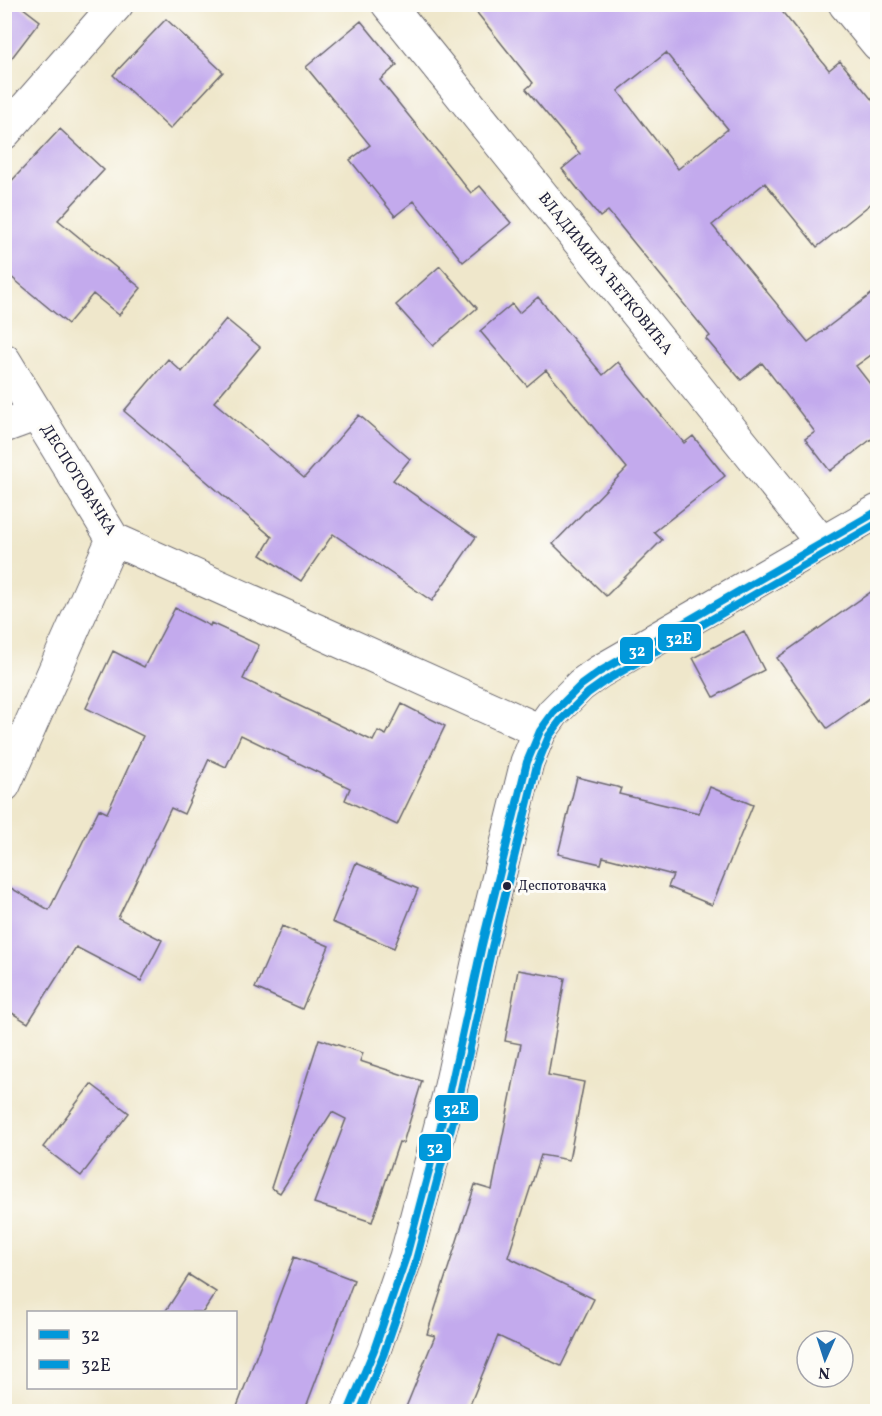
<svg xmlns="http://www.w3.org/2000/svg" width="882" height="1416" font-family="Vollkorn,serif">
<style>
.building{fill:#c3aaed;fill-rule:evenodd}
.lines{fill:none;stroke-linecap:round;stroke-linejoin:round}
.minor-casing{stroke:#6a676d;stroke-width:35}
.minor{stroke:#fff;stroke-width:33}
.bus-1-casing{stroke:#fdfcf7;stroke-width:12}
.bus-2-casing{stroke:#fdfcf7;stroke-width:12}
.bus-1{stroke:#0098da;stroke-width:8}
.bus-2{stroke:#0098da;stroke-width:8}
.bus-dot{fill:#22223b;stroke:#fdfcf7;stroke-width:2}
.labels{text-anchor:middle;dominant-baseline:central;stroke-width:6;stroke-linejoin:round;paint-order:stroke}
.bus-label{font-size:14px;fill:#22223b;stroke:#fdfcf7;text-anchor:start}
.street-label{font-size:16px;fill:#22223b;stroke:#fdfcf7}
.line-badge{stroke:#fdfcf7;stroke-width:2}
.badge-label{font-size:16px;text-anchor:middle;font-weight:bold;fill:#fff}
</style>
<rect width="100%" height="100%" fill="#fdfcf7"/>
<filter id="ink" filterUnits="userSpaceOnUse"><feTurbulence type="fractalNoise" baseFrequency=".0167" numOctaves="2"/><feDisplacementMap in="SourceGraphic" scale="12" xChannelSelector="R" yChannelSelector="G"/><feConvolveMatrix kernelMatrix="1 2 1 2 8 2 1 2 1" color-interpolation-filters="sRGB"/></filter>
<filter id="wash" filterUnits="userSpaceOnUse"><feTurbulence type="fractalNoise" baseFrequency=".008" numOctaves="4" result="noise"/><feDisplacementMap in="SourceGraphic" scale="24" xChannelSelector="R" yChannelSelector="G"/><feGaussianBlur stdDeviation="1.35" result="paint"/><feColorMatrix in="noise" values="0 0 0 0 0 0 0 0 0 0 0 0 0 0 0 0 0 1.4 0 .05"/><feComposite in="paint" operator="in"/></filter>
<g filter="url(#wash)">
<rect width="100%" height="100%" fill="#efe7cb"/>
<g id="blocks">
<!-- building -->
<path class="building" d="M4 4H18L40 21 4 68Z
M470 4H776L829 70 840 61 878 107V198L817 247 765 183 712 225 808 342 878 289V350L856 366 878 394V434L830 471 805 439 815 432 762 363 741 380 706 339 710 336 608 211 600 217 562 169 580 154 526 89 533 83ZM666 53 728 129 678 169 618 91Z
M166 19 223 72 170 129 113 75Z
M361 21 397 65 380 80 471 193 480 186 511 223 463 262 414 201 395 216 350 160 370 145 306 67Z
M60 129 104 170 58 220 141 288 119 315 93 294 68 324 4 271V189Z
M440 266 477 308 433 346 396 305Z
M538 297 603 375 618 362 684 443 693 436 725 476 654 532 662 540 606 596 553 544 627 468 546 370 527 386 480 331 512 304 519 313Z
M226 319 260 347 214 402 304 478 359 415 410 459 393 480 476 537 432 601 333 534 301 581 261 555 272 537 124 411 168 359 182 372Z
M878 587V692L827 728 777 658Z
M175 608 210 626 211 623 259 645 243 679 373 741 378 731 386 735 402 704 445 726 397 825 345 800 350 788 241 735 226 767 209 759 184 814 171 808 118 918 162 940 141 981 76 947 28 1023 4 1008V884L49 910 99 809 107 813 143 736 86 708 113 651 144 667Z
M744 631 764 670 714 697 693 658Z
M577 777 621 788 619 794 699 813 710 787 753 805 712 905 668 887 673 875 603 857 601 864 558 854Z
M356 863 418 889 394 948 332 922Z
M282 926 329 946 302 1009 255 988Z
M518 970 565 978 548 1075 584 1082 569 1160 541 1155 508 1257 594 1299 561 1366 498 1336 467 1412H404L435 1336 427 1334 475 1185 492 1190 521 1044 505 1041Z
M319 1039 363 1053 360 1061 422 1081 403 1143 399 1142 372 1222 314 1203 346 1119 332 1112 280 1193 271 1188Z
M91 1084 129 1113 81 1176 43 1147Z
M294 1257 354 1280 304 1412H235Z
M189 1275 216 1292 203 1312H165Z"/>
</g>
</g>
<g filter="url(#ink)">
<use href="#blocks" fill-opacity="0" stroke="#6a676d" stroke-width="1.5"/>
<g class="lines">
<defs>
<path id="minor" d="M388 4 822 543
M845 4 878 44
M4 133 117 4
M4 360 113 539 540 731
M4 426 37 414
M4 785 113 539
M348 1412 374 1350 406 1257 449 1095 482 945 527 762 540 731 553 713 581 685 599 672 878 511"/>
</defs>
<!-- minor casing -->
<use href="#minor" class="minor-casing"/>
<!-- minor -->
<use href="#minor" class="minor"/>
<defs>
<path id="bus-1" d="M348 1412 374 1350 406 1257 449 1095 482 945 527 762 540 731 553 713 581 685 599 672 878 511"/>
<path id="bus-2" d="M360 1412 384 1353 416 1260 459 1098 492 947 537 765 549 736 561 720 588 693 605 681 878 523"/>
</defs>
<!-- bus-1 casing -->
<use href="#bus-1" class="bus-1-casing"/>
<!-- bus-2 casing -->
<use href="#bus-2" class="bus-2-casing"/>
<!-- bus-1 -->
<use href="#bus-1" class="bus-1"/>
<!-- bus-2 -->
<use href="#bus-2" class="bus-2"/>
</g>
</g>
<!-- markers -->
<circle class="bus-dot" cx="507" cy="886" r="5"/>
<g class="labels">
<!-- bus labels -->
<g class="bus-label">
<text x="518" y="886">Деспотовачка</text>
</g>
<!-- street labels -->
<g class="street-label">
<text transform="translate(605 274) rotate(51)">ВЛАДИМИРА ЋЕТКОВИЋА</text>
<text transform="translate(78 480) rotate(58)">ДЕСПОТОВАЧКА</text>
</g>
</g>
<g class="line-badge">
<rect x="657" y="623" width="45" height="29" rx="6" fill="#0098da"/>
<rect x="619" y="636" width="35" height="29" rx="6" fill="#0098da"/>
<rect x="434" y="1094" width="45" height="28" rx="6" fill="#0098da"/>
<rect x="418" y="1133" width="34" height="29" rx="6" fill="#0098da"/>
</g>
<g class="badge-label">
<text x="679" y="644">32E</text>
<text x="637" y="656">32</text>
<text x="456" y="1114">32E</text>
<text x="435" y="1153">32</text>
</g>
<!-- margin -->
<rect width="882" height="1416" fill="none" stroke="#fdfcf7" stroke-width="24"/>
<!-- legend -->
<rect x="27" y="1311" width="210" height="78" fill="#fdfcf7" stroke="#a5a5ac" stroke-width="1.5"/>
<rect x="39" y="1330" width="30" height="9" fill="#0098da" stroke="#a5a5ac" stroke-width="1.5"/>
<text x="81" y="1341" font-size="18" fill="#22223b">32</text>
<rect x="39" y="1360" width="30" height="9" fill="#0098da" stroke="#a5a5ac" stroke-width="1.5"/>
<text x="81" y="1371" font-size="18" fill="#22223b">32E</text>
<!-- north arrow -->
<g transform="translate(825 1359) rotate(183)"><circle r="28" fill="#fdfcf7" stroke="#a5a5ac" stroke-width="1.5"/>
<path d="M0-4.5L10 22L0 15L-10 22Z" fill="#1f6fb2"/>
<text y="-9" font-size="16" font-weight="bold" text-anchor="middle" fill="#22223b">N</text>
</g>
</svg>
